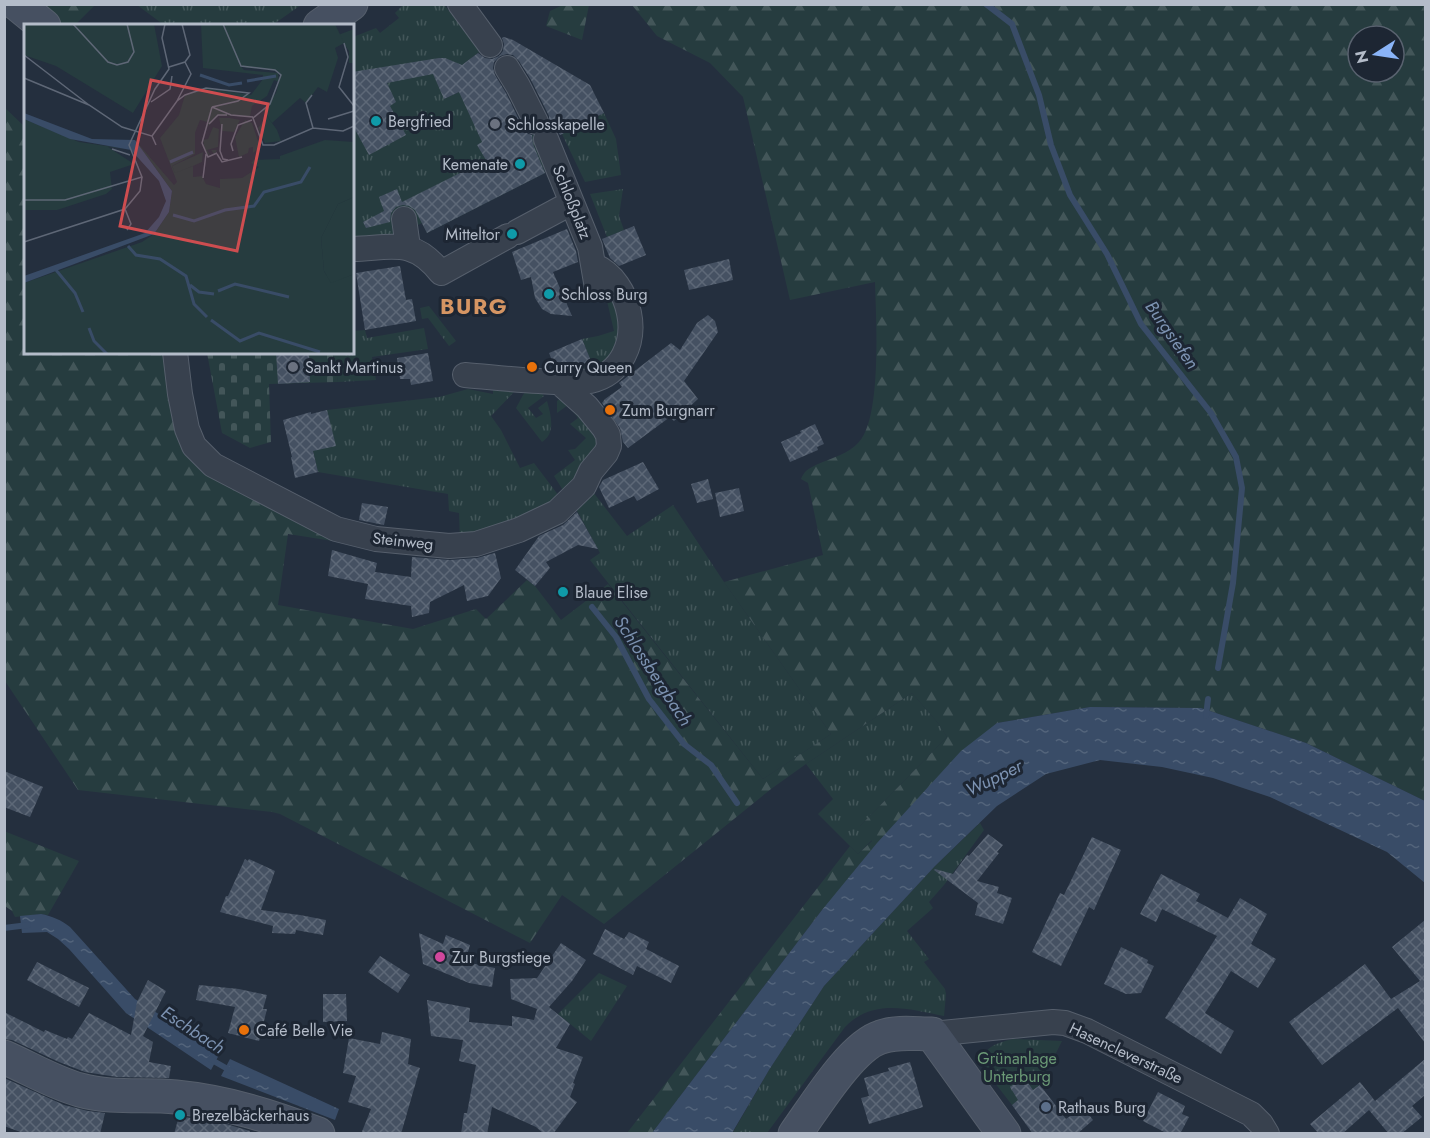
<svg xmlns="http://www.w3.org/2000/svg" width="1430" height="1138" font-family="Jost,sans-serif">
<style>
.grass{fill:url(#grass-tufts)}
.forest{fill:url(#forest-firs);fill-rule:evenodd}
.cemetery{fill:url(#cemetery-stones)}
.water{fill:url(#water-ripples)}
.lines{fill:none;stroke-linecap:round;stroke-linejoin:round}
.stream{stroke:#394c67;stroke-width:6}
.building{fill:url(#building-cross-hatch)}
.minor-casing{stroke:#565f6c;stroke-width:26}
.secondary-casing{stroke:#565f6c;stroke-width:35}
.minor{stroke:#38414e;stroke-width:24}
.secondary{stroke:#465061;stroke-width:33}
.culture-dot{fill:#0f9aa8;stroke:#1d2633;stroke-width:2}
.worship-dot{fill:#6b7280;stroke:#1d2633;stroke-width:2}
.food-dot{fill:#e8710a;stroke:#1d2633;stroke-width:2}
.hotel-dot{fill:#d1479c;stroke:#1d2633;stroke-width:2}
.service-dot{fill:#5c6f8a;stroke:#1d2633;stroke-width:2}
.labels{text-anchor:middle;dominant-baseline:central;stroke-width:6;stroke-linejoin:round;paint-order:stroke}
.poi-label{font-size:16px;fill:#b4bcc9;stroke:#1d2633;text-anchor:start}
.street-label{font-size:16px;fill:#b4bcc9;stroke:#1d2633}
.park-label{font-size:16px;fill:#6b9a76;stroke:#1d2633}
.water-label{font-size:18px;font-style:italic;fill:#7c92b1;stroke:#1d2633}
.district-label{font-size:22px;font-weight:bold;letter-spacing:1.5px;fill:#d59563;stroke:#1d2633}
.inset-river{fill:none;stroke:#394c67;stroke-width:3}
.inset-road{fill:none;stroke:#5e6776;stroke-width:1.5}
.view{fill:#ce4d50;fill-opacity:0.15;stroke:#ce4d50;stroke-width:3}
.inset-edge{fill:none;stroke:#b4bcc9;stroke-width:3}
</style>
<defs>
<pattern id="grass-tufts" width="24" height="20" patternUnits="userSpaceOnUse" patternTransform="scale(1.5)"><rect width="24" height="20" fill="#263c3f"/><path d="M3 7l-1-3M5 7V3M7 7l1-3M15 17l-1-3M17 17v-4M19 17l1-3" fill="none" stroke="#435659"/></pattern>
<pattern id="forest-firs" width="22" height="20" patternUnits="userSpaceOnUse" patternTransform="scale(1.5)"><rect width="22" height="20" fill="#263c3f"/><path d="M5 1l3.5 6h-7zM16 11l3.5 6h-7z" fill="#435659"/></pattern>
<pattern id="cemetery-stones" width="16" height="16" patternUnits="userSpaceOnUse" patternTransform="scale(1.5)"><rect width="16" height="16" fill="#263c3f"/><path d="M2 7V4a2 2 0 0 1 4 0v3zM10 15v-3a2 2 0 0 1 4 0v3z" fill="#435659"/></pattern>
<pattern id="water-ripples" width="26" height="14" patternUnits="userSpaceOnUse" patternTransform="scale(1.5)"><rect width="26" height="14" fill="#394c67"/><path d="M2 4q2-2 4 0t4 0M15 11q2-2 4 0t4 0" fill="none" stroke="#53647b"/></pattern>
<pattern id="building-cross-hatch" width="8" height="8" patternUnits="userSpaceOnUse" patternTransform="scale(1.5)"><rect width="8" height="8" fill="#455162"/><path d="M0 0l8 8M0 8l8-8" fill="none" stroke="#5d6877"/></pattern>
</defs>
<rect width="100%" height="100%" fill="#242f3e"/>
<!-- grass -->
<path class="grass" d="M137 5H301L271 26 164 25Z
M403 5H444L482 50 462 65 444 99 468 88 521 141 536 133 545 173 427 233 422 223 389 239 353 244V37L376 28 380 33 399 18 395 13Z
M604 113 616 139 621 175 585 182 562 134Z
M623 189 619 216 624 230 607 237 590 194Z
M609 287 620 318 618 350 599 370 568 371 591 361 582 339 598 336 614 331 604 288Z
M429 306 456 341 449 346 428 318 422 319 420 308Z
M424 328 428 349 372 357 376 380 338 382 333 353 352 352 353 331 365 330 367 338Z
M493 386H516L513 393 491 416 501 430 520 468 534 463 562 500 460 542 459 513 449 511 448 494 318 472 313 451 327 410 439 397 468 389 493 394Z
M530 386 537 387 544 396 528 408 536 418 543 414 538 408 547 401C551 415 556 433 542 442L516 408 523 395Z
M565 395 589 420 600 444 566 495 554 476 575 460 568 450 575 449 586 438 570 424 578 418 568 405 557 413V401Z
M593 492 627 536 673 505 724 582 831 734 763 779 590 560 600 553 576 509Z
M912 693 938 723 947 737 860 826 872 840 858 854 818 814 833 799 806 764Z
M980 823 984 830 944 885 929 902 933 908 907 931 929 959 924 962 945 989 946 994 944 1016C909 1009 873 998 845 1027L767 1133 732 1134 769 1070 824 986 935 866Z
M599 973 627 986 591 1041 558 1014Z
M1013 1039 1062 1041 1040 1085 1012 1105 985 1070C977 1049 996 1043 1013 1039Z"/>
<!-- forest -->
<path class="forest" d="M565 4 589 5 582 40 546 26 550 11Z
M17 5H95L74 26 44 25Z
M632 5H1425V801L1306 743 1201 708 1090 707 997 723 822 910 652 1133H627L850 846 858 854 872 841 859 827 947 737 938 723 912 693 806 764 771 789 604 924 562 895 530 943 280 814 272 812 78 790 5 681 4 107 25 127 26 352 175 353 194 446 336 529 333 541 288 534 278 605 413 629 476 609 486 619 527 580 535 586 561 620 608 584 763 779 831 734 724 582 823 555 808 483 801 479C802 476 804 473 806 471 809 468 814 466 818 464 832 458 848 454 859 442 882 417 876 317 875 282L790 300 743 97 710 63 657 36ZM1358 36H1394V72H1358Z
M4 831 79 861 48 915 41 914 15 917 12 911 5 906Z"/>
<!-- cemetery -->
<path class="cemetery" d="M207 353H333L338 382 269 384 271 442 250 448 222 433Z"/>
<!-- water -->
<path class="water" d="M1090 707 1201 708 1306 743 1425 801V883L1387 852 1270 797 1213 778 1162 767 1100 760 1046 774 997 806 935 866 824 986 769 1070 732 1133H652L822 910 877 843 961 751 997 723Z
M41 914C52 916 61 920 70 927L135 999 220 1053 211 1070 126 1013 69 949 58 939 47 932 22 933 20 916Z
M230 1059 339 1109 335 1120 221 1076Z"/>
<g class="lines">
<!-- stream -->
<path class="stream" d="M986 4 1012 24 1039 95 1051 145 1070 195 1107 254 1141 324 1211 413 1236 457 1242 488 1233 583 1218 668
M592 607 616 637 649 699 684 744 711 765 737 803
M1206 716 1208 699
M4 928 28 925
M210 1059 233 1072"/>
</g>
<!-- building -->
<path class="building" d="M504 37 513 40 590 85 604 113 560 135 555 128 549 125V116L531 80 519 61 513 55 507 54 500 56 494 62 493 68 495 75 506 93 523 128 528 134 532 135 533 144 545 173 427 233 415 210 409 206 403 205 396 207 391 213 390 222 366 228 363 222 384 211 379 197 397 189 402 202 486 160 477 145 482 142 459 92 444 99 433 74 387 83 396 102 390 106 406 135 369 155 352 124V72L439 58H445L462 65 478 53 485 58 492 59 499 56 503 51 504 44 502 38Z
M634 226 646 255 619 266 610 258 602 239Z
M567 229 576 251 578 262 553 272 572 316 551 314 542 309 535 298 531 277 521 280 512 252Z
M729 259 733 280 689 290 684 270Z
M400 266 406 300 412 299 416 321 365 330 356 273Z
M708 315 715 321 718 332 684 381 698 399 674 421 670 417 628 448 623 442 620 428 602 403 605 399 622 387 619 383 671 343 680 350 697 323Z
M582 339 591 361 574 368H566L564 364 555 368 549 353Z
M276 352H309L310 382 278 384Z
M428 353 433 381 411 385 410 379H400L397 358Z
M327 410 336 446 313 451 318 472 295 478 291 457H292L283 420 311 412V414Z
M815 424 824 444 817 447 818 450 790 462 781 442 801 433 800 431Z
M643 462 659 489 637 501 634 496 609 508 599 487 603 480Z
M708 479 713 499 697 503 691 484Z
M739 488 744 511 720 517 715 493Z
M362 503 388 507 384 525 359 520Z
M577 512 598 549 578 545 546 562 550 568 535 586 515 570 539 536 563 525Z
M332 550 377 563 375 572 411 577 412 557 450 560 477 558 495 553 501 578 488 596 467 601 464 585 430 602 429 613 412 617 411 606 365 599 368 584 328 576Z
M4 771 43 787 30 817 4 807Z
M988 834 1003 845 997 852 999 853 977 881 999 887 997 893 1012 898 1003 924 975 915 978 903 934 870 935 869 953 874 967 855 969 856Z
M1092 837 1121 850 1094 910 1089 907 1061 966 1032 952 1060 893 1064 895Z
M245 859 248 861 249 859 275 871 261 910 300 915 326 920 323 935 296 930 295 934 272 933 273 926 220 912 226 896H228Z
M1161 874 1200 894 1196 901 1228 918 1240 898 1267 914 1251 944 1276 959 1258 988 1231 971 1205 1013 1234 1031 1221 1054 1165 1018 1217 936 1162 909 1156 922 1140 914Z
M1425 920V1043L1398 1008 1322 1065 1289 1022 1365 964 1391 999 1420 981 1392 947Z
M605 929 624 939 629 932 649 942 646 949 679 966 671 983 637 966 633 975 593 954Z
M419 933 443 944 446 935 470 945 465 962 495 968 492 987 469 983 423 964Z
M561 943 586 960 572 981 549 1007 570 1024 556 1048 583 1057 573 1083 575 1084 570 1097 577 1102 553 1134H544L536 1127 492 1107 487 1134H461L464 1113H467L476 1065 459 1061 463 1040 431 1036 427 1000 470 1008 469 1022 512 1026V1016L534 1020 537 1009 511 999 510 979 537 978Z
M1121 947 1148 960 1147 963 1154 966 1141 993 1126 994 1104 984Z
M380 956 410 975 398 993 368 972Z
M37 962 89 988 79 1007 27 980Z
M148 980 166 991 143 1036 153 1042 149 1062 171 1066 169 1078 117 1077 85 1072 59 1062 12 1040 4 1039V1012L44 1032 45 1030 67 1039 68 1037 72 1039 89 1013 131 1035 137 1002Z
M199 985 239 989 267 995 263 1009H267L259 1041 228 1033 235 1007 196 1000Z
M323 994H346L347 1021 323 1022Z
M382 1032 411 1039 408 1064 420 1068 401 1134H361L371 1109 348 1102 356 1076 343 1073 349 1038 380 1044Z
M1425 1059V1095L1412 1106 1422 1117 1401 1134H1389L1369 1110 1342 1134H1319L1310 1124 1360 1082 1375 1101Z
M910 1062 923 1107 869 1124 861 1098 869 1096 864 1078 889 1071 888 1068Z
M1024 1077 1033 1090 1040 1085 1066 1119 1083 1107 1093 1120 1077 1134H1033L1012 1105 1018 1100 1010 1087Z
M4 1078 64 1105 88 1111 105 1113 100 1134H26L4 1126Z
M1158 1092 1185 1106 1182 1114 1189 1117 1180 1134H1168L1143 1121Z
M179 1116 226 1124 250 1131V1134H174Z"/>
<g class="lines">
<defs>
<path id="minor" d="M460 4 490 45
M507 68 518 86 536 122
M546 139 590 247 597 288
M404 219 408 247
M517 232 571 203
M352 249C392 248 413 237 441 273L508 236
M175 352 180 394 187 429 194 446 213 465 336 529 376 539 449 546 476 544 519 530 557 512 584 486 591 471 606 453 609 446 608 435 604 428 587 407 560 383
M465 375C490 377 514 380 539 381 555 382 573 384 590 381 622 374 635 342 629 313 625 293 613 274 595 266
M932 1034 1053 1022 1065 1023 1087 1031 1251 1114 1261 1124 1267 1134"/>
<path id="secondary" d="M17 4 44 26
M320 26 351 4
M4 1057C29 1068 54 1083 80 1090 112 1099 144 1094 176 1097 226 1102 270 1116 318 1134
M795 1134C814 1108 851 1046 881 1037 897 1031 916 1034 932 1034L1004 1134"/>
</defs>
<!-- minor casing -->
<use href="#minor" class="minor-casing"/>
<!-- secondary casing -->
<use href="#secondary" class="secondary-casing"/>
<!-- minor -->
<use href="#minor" class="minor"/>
<!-- secondary -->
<use href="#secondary" class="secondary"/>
</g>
<!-- markers -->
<g class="culture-dot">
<circle cx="376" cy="121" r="6"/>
<circle cx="520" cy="164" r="6"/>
<circle cx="512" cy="234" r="6"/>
<circle cx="549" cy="294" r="6"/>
<circle cx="563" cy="592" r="6"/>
<circle cx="180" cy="1115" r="6"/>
</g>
<g class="worship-dot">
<circle cx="495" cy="124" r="6"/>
<circle cx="293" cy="367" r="6"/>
</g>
<g class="food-dot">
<circle cx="532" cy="367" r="6"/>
<circle cx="610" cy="410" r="6"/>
<circle cx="244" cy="1030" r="6"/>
</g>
<circle class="hotel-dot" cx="440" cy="957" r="6"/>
<circle class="service-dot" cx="1046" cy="1107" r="6"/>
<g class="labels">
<!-- poi labels -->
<g class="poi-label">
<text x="388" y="121">Bergfried</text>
<text x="507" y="124">Schlosskapelle</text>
<text x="508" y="164" text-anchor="end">Kemenate</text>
<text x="500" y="234" text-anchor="end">Mitteltor</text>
<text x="561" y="294">Schloss Burg</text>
<text x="305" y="367">Sankt Martinus</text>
<text x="544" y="367">Curry Queen</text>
<text x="622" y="410">Zum Burgnarr</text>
<text x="575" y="592">Blaue Elise</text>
<text x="452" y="957">Zur Burgstiege</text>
<text x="256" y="1030">Café Belle Vie</text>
<text x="1058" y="1107">Rathaus Burg</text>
<text x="192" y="1115">Brezelbäckerhaus</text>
</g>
<!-- street labels -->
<g class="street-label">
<text transform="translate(572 202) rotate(68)">Schloßplatz</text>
<text transform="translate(403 541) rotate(6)">Steinweg</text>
<text transform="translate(1126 1053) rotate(25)">Hasencleverstraße</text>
</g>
<!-- park labels -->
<g class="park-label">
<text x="1017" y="1058">Grünanlage<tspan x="1017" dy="18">Unterburg</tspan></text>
</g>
<!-- water labels -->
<g class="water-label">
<text transform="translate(1172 335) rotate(55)">Burgsiefen</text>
<text transform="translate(653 671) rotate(57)">Schlossbergbach</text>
<text transform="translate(994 778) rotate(-26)">Wupper</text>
<text transform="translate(193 1030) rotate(33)">Eschbach</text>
</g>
<!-- district labels -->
<g class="district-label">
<text x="474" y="306">BURG</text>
</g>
</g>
<!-- overview -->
<g transform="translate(24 24)">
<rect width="330" height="330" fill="#242f3e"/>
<path d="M330 5V39H325V27L314 11ZM243 92 253 106 257 117 241 119 234 104ZM0 95 55 118 103 125 84 123 110 140 86 148 88 165 82 170 33 186H0ZM221 96 228 99 236 123 229 129V123L225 124 224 129 215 133 211 113ZM189 103 195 105 194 123 183 126 186 131 190 130 187 126H193L191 130 186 132 181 127 179 116 184 115ZM179 128 178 138 151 150 148 142ZM330 173V250L307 260 300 247 297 214 314 180Z" fill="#263c3f"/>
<path d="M0 0H130L138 42 109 89 32 42 0 31ZM177 0H311L320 19 311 24 314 34 303 68 294 63 282 79 276 74 248 99 239 86 252 69 257 51 248 45 222 44 214 39 220 46 254 49 255 58 250 56 243 72 228 82 226 93 194 91 183 103V98L176 96 171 109V130L148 142 151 149 169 142V153L178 152 182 160 196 164V155L218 154 235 143 227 139 230 136 256 135V132L301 116 330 118V173L314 180 297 214 300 247 307 259 330 250V330H0V259L118 218 130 210 145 188 148 167 111 116 150 161 153 158 136 114 155 91 161 71 182 64 227 71 239 55V51L179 44Z" fill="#263c3f"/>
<path d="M195 94H206L216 96 210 108 198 107Z" fill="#263c3f"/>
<path d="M0 89 68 115 111 116 148 167 145 188 130 210 0 259V252L121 209 135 193 142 177 135 157 107 126 46 115 0 95Z" fill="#394c67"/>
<path class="inset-river" d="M176 51 205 61 218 59M223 57 252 52M146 138 169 128M149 191 170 197 201 186 230 182 240 168 277 158 286 143M104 222 112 231 136 235 162 252 170 280 183 293M32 246 51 269 59 288M166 261 175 268 190 270M194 267 211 260 265 273M187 296 216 317 235 309 296 328M65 304 70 317 83 330"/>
<path class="inset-road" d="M49 0 84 38 93 41 104 38 110 28 103 0M199 0 217 42 251 46 257 51 246 80 229 94 239 121H250L289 104 319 107 330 102M320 19 324 33 315 63 330 82M0 31 65 81M145 43 161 38 166 31 158 0M0 54 65 81 98 103 128 112 132 121M288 71 282 79 289 104M153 77 167 50 161 38M127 78 146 65 148 52M188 83 178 119 184 133 193 129M188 83 207 91 229 93M304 95 330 87M185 100 194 91H203M198 100 196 127 199 135 204 136M128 112 153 77 161 71 182 64 225 69 214 77 188 83M88 125 106 131M209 127 207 120 214 101 228 96M193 130 198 138 218 133M179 154 182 130M0 176H41L118 153 105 121 131 65 145 45 138 14 141 0M101 185 107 200 103 206M0 218 101 185 116 167 118 153"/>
<path class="view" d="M127 56 244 80 213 227 96 202Z"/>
<rect width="330" height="330" class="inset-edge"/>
</g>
<!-- border -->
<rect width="1430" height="1138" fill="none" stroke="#b4bcc9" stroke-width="12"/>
<!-- north arrow -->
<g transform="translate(1376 54) rotate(258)"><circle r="28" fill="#1d2633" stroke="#59626f" stroke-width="1.5"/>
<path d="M0-4.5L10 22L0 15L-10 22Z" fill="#8ab4f8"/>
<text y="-9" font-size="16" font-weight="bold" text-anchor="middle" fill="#b4bcc9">N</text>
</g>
</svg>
